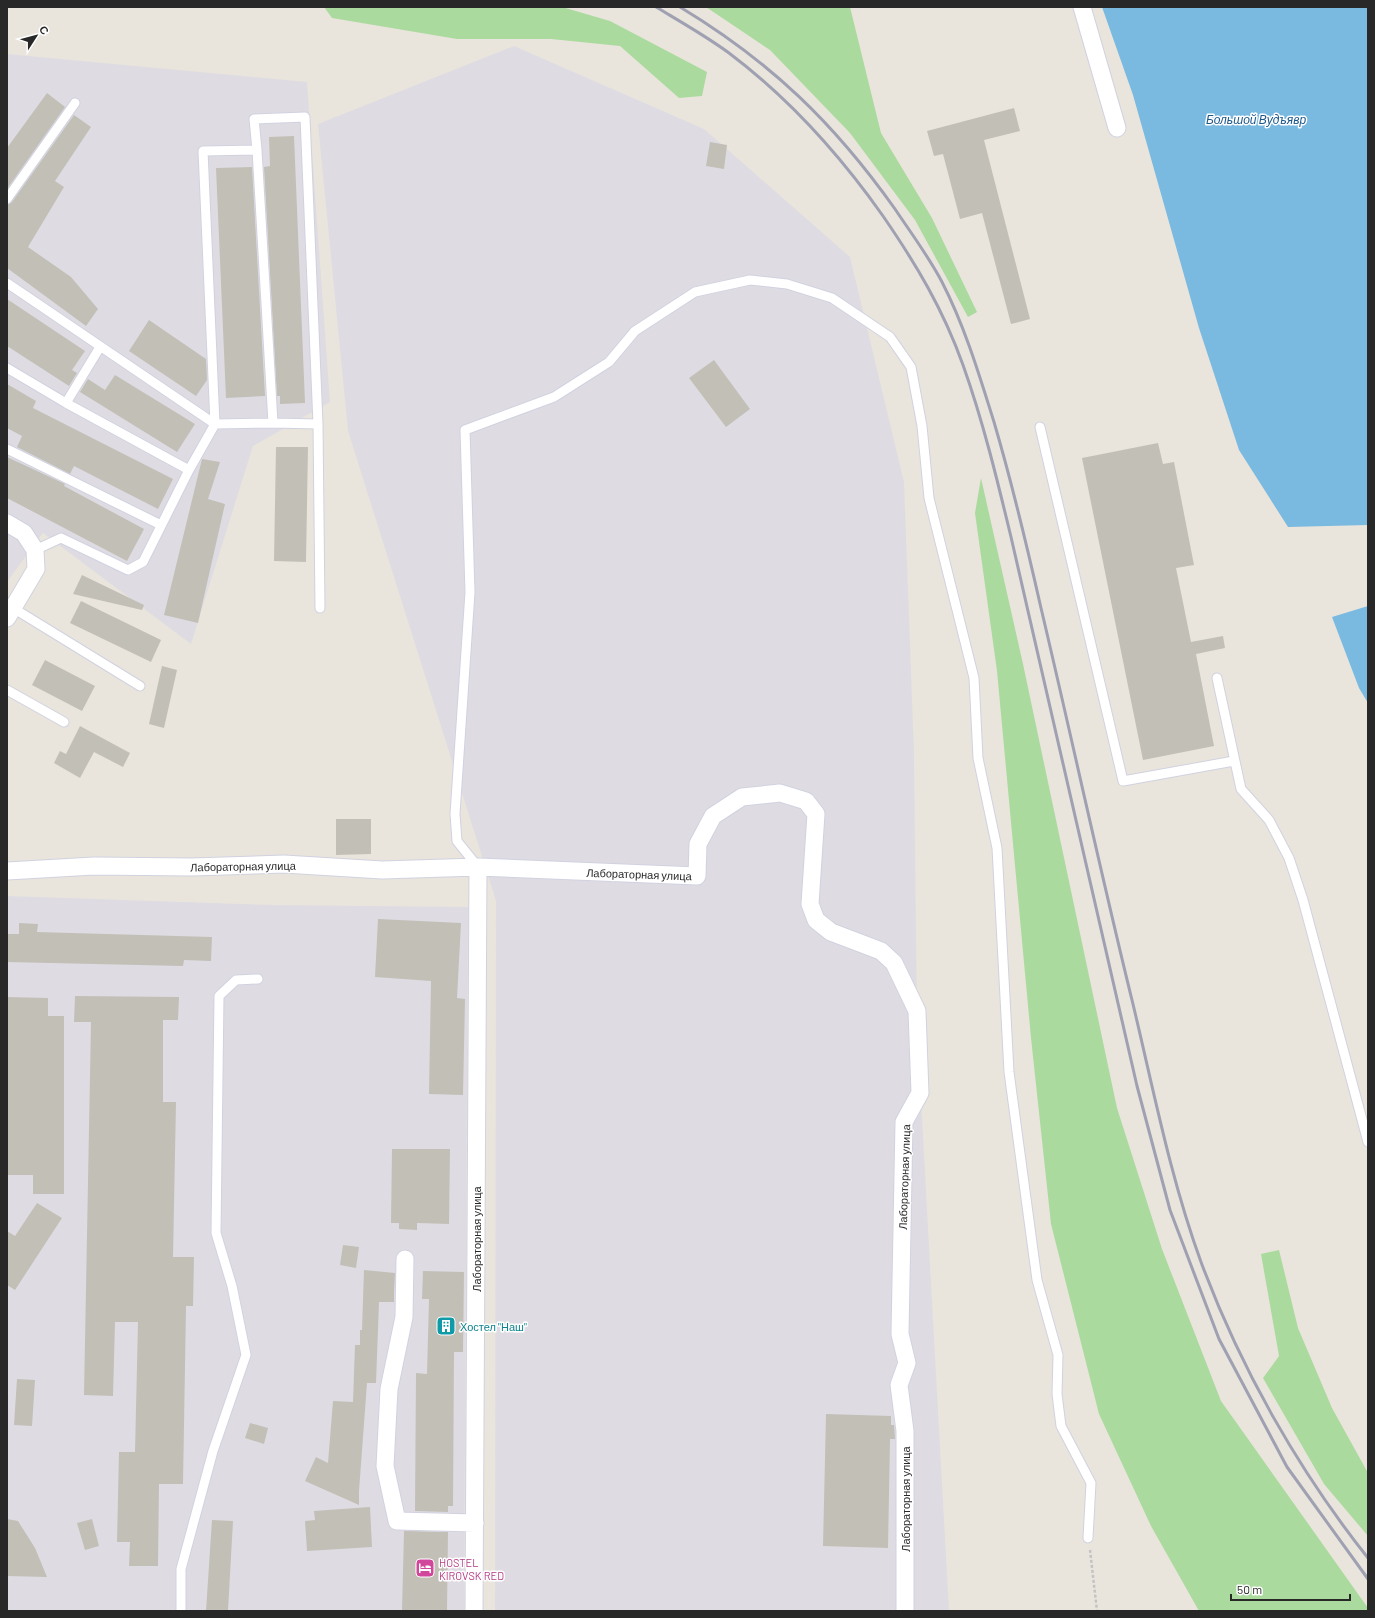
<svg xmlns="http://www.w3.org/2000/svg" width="1375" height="1618" font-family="Barlow,sans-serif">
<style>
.industrial{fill:#dedce2}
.green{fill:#abda9e}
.water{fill:#7ab9e0}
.building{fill:#c2bfb7}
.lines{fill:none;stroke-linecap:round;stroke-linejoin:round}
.service-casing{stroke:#d1d2e0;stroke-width:11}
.minor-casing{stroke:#d1d2e0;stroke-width:19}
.path{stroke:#c3c3c3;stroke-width:2.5;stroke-dasharray:3 2;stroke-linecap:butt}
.service{stroke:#fff;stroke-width:9}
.minor{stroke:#fff;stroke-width:17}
.rail{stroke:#9fa0b1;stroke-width:3}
.labels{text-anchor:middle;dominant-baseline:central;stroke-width:3;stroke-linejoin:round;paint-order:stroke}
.street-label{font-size:11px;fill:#282828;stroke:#fff}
.culture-label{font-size:11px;fill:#0d838f;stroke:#fff;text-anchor:start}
.hotel-label{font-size:11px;fill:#b23c85;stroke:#fff;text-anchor:start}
.water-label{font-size:12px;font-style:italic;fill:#1c5789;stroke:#fff}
</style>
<rect width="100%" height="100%" fill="#e9e5dc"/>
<!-- industrial -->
<path class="industrial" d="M514 46 704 129 850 257 904 482 914 751 917 1027 949 1611H495L496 901 348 431 318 124Z
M7 54 307 82 330 402 253 446 191 644 43 533 7 582Z
M7 896 271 905 468 907 464 1611H7Z"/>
<!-- green -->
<path class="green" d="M324 7H562L610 21 707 72 702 96 679 98 620 46 551 39H457L332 18Z
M706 7H850L881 133 932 218 977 312 968 317 915 220 850 133 770 50Z
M981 478 1023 664 1117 1108 1162 1249 1221 1401 1368 1608V1611H1199L1151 1526 1099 1414 1051 1224 1031 1038 997 671 975 513Z
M1279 1250 1298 1328 1332 1408 1368 1473V1536L1324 1484 1263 1378 1279 1356 1261 1254Z"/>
<!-- water -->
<path class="water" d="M1102 7H1368V525L1288 527 1239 450 1199 328 1133 95Z
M1368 606V703L1359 688 1332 617Z"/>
<!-- building -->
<path class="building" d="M47 93 65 107 7 189V148Z
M1014 108 1020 131 984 140 1030 319 1011 324 982 213 960 219 943 154 934 156 927 131Z
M74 115 91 127 55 181 64 187 28 247 71 277 98 309 86 326 7 268V205L12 202Z
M294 136 305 403 280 404V396H277L264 167 270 166 269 137Z
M710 142 727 145 724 169 706 166Z
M252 167 265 396 226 398 216 168Z
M7 299 85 351 72 370 77 373 69 386 7 346Z
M149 320 206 359 207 380 196 396 129 351Z
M714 360 750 409 726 427 689 378Z
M115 375 195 424 177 452 80 392 88 379 105 390Z
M7 384 36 401 33 408 173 479 158 509 74 466 70 474 17 447 22 436 7 428Z
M1158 443 1163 464 1174 462 1194 565 1176 568 1191 642 1223 636 1225 648 1196 654 1214 746 1143 760 1082 458Z
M276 447H308L306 562 274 561Z
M7 457 65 484 64 486 144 529 127 561 7 498Z
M202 459 220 462 208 499 225 504 198 623 164 615Z
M82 575 144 605 142 610 73 594Z
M81 601 161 640 151 662 70 623Z
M45 660 95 686 82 711 32 685Z
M162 666 177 670 164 728 149 724Z
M80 726 130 753 123 767 94 752 80 778 54 763 60 751 66 754Z
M336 819H371V854L336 855Z
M378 919 461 923 457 998 465 999 463 1095 429 1094 431 981 375 977Z
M19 923 38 924 37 932 212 937 211 961 184 960 183 966 7 962V934H19Z
M75 996 179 997 178 1020H163V1102H176L173 1257H194L193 1306H186L183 1484H159L158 1566H129L130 1542H117L119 1452H135L138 1322H115L113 1396 84 1395 91 1022H74Z
M7 997 48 998V1016H64V1194H33V1175H7Z
M392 1149H450L449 1224 417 1223V1230L399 1229V1223H391Z
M37 1203 62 1218 15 1290 7 1285V1231L15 1236Z
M343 1245 359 1247 356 1268 340 1265Z
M364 1270 395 1273 394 1291V1302H379L376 1383H367L359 1491V1505L305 1481 316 1457 328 1463 333 1401 353 1402 355 1345H360V1330H362Z
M423 1271 464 1272 463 1352H454L453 1506H448V1512L415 1511 416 1373 427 1374 429 1299H422Z
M17 1379 35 1380 32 1426 14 1425Z
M826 1414 891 1416V1425H894L895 1439H890L888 1548 823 1546Z
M250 1423 268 1428 264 1444 245 1438Z
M370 1507 372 1547 307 1551 305 1521 315 1520 314 1511Z
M7 1519 18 1521 35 1548 47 1577 7 1576Z
M92 1519 99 1546 85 1550 77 1523Z
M212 1520 233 1521 228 1611H206Z
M404 1531 448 1532 447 1611H402Z"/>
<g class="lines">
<defs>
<path id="service" d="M257 150 254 119 305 117 318 424 273 423
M7 199 75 103
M7 283 215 424 273 423 257 150 203 151 215 424 189 470
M7 368 66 403 189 470 143 562 128 570 61 538 35 550
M66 403 100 347
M318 424 320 608
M1040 427 1123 781 1234 761
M7 449 161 525
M13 608 140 686
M1217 678 1241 789 1269 820 1289 858 1303 900 1368 1142
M7 690 64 722
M478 867 457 841 455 814 470 592 465 430 554 397 609 362 635 331 695 292 750 280 787 284 832 298 890 337 911 367 922 426 929 498 974 678 978 758 997 848 1009 1072 1037 1280 1058 1355 1057 1394 1061 1426 1091 1483 1088 1538
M181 1611V1569L213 1451 246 1355 232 1286 216 1233 219 996 236 980 258 979"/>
<path id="minor" d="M1082 7 1117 128
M7 523 24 533 35 550 36 569 7 618
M7 871 94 866 192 867 284 864 382 870 478 867 697 876 698 844 713 816 742 797 780 793 806 801 816 814 810 904 816 920 831 932 881 951 894 963 917 1011 920 1093 904 1122 900 1334 907 1363 899 1385 905 1431V1611
M405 1259 404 1317 389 1389 385 1466 397 1521 475 1523
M474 1611 478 867"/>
</defs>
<!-- service casing -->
<use href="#service" class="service-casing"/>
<!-- minor casing -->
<use href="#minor" class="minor-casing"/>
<!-- path -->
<path class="path" d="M1090 1550 1097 1611"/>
<!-- service -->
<use href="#service" class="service"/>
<!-- minor -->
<use href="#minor" class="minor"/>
<!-- rail -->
<path class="rail" d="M656 7C681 22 706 36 729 53 790 99 840 155 883 216 916 264 943 309 963 365 983 421 997 479 1011 537L1137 1086 1170 1210 1219 1339 1287 1467 1368 1579
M680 7C771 62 834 123 895 209 911 233 929 257 942 282 965 327 979 374 994 422 1012 483 1027 546 1041 608 1072 739 1100 870 1132 1000 1153 1087 1170 1177 1201 1262 1240 1367 1298 1470 1368 1558"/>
</g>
<!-- icons -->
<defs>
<symbol id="building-square" viewBox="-11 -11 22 22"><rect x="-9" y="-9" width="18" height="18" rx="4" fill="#0f9aa8" stroke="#fff"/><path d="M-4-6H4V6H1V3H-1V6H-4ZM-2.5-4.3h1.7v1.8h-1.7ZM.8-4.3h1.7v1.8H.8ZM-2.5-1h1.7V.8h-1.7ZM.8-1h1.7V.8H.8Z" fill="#fff"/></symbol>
<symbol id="hotel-square" viewBox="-11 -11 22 22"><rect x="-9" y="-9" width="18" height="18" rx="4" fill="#d1479c" stroke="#fff"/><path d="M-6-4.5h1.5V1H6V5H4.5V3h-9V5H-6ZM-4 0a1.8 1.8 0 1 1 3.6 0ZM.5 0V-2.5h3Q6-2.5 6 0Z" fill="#fff"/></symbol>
</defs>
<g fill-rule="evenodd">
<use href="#building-square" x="435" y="1315" width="22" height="22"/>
<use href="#hotel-square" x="414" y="1557" width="22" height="22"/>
</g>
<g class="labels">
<!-- street labels -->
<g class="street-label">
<text transform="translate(243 866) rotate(-1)">Лабораторная улица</text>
<text transform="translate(639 874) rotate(2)">Лабораторная улица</text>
<text transform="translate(904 1177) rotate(-88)">Лабораторная улица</text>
<text transform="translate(476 1239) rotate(-90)">Лабораторная улица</text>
<text transform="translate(905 1499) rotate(-90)">Лабораторная улица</text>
</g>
<!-- culture labels -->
<g class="culture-label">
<text x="460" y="1326">Хостел "Наш"</text>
</g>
<!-- hotel labels -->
<g class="hotel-label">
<text x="439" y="1562">HOSTEL<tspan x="439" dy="13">KIROVSK RED</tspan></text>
</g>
<!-- water labels -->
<g class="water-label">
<text x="1256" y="119">Большой Вудъявр</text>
</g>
</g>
<!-- border -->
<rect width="1375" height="1618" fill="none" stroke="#282828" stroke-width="16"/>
<!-- north arrow -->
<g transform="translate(36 36) rotate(54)" stroke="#ffffff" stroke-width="3" paint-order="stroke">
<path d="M0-3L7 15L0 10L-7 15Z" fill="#282828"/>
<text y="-6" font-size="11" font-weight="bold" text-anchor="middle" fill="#282828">С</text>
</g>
<!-- scale -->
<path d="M1231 1594v6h119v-6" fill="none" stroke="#282828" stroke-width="2"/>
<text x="1237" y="1594" font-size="12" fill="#282828" stroke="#ffffff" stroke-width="3" paint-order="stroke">50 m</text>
</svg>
